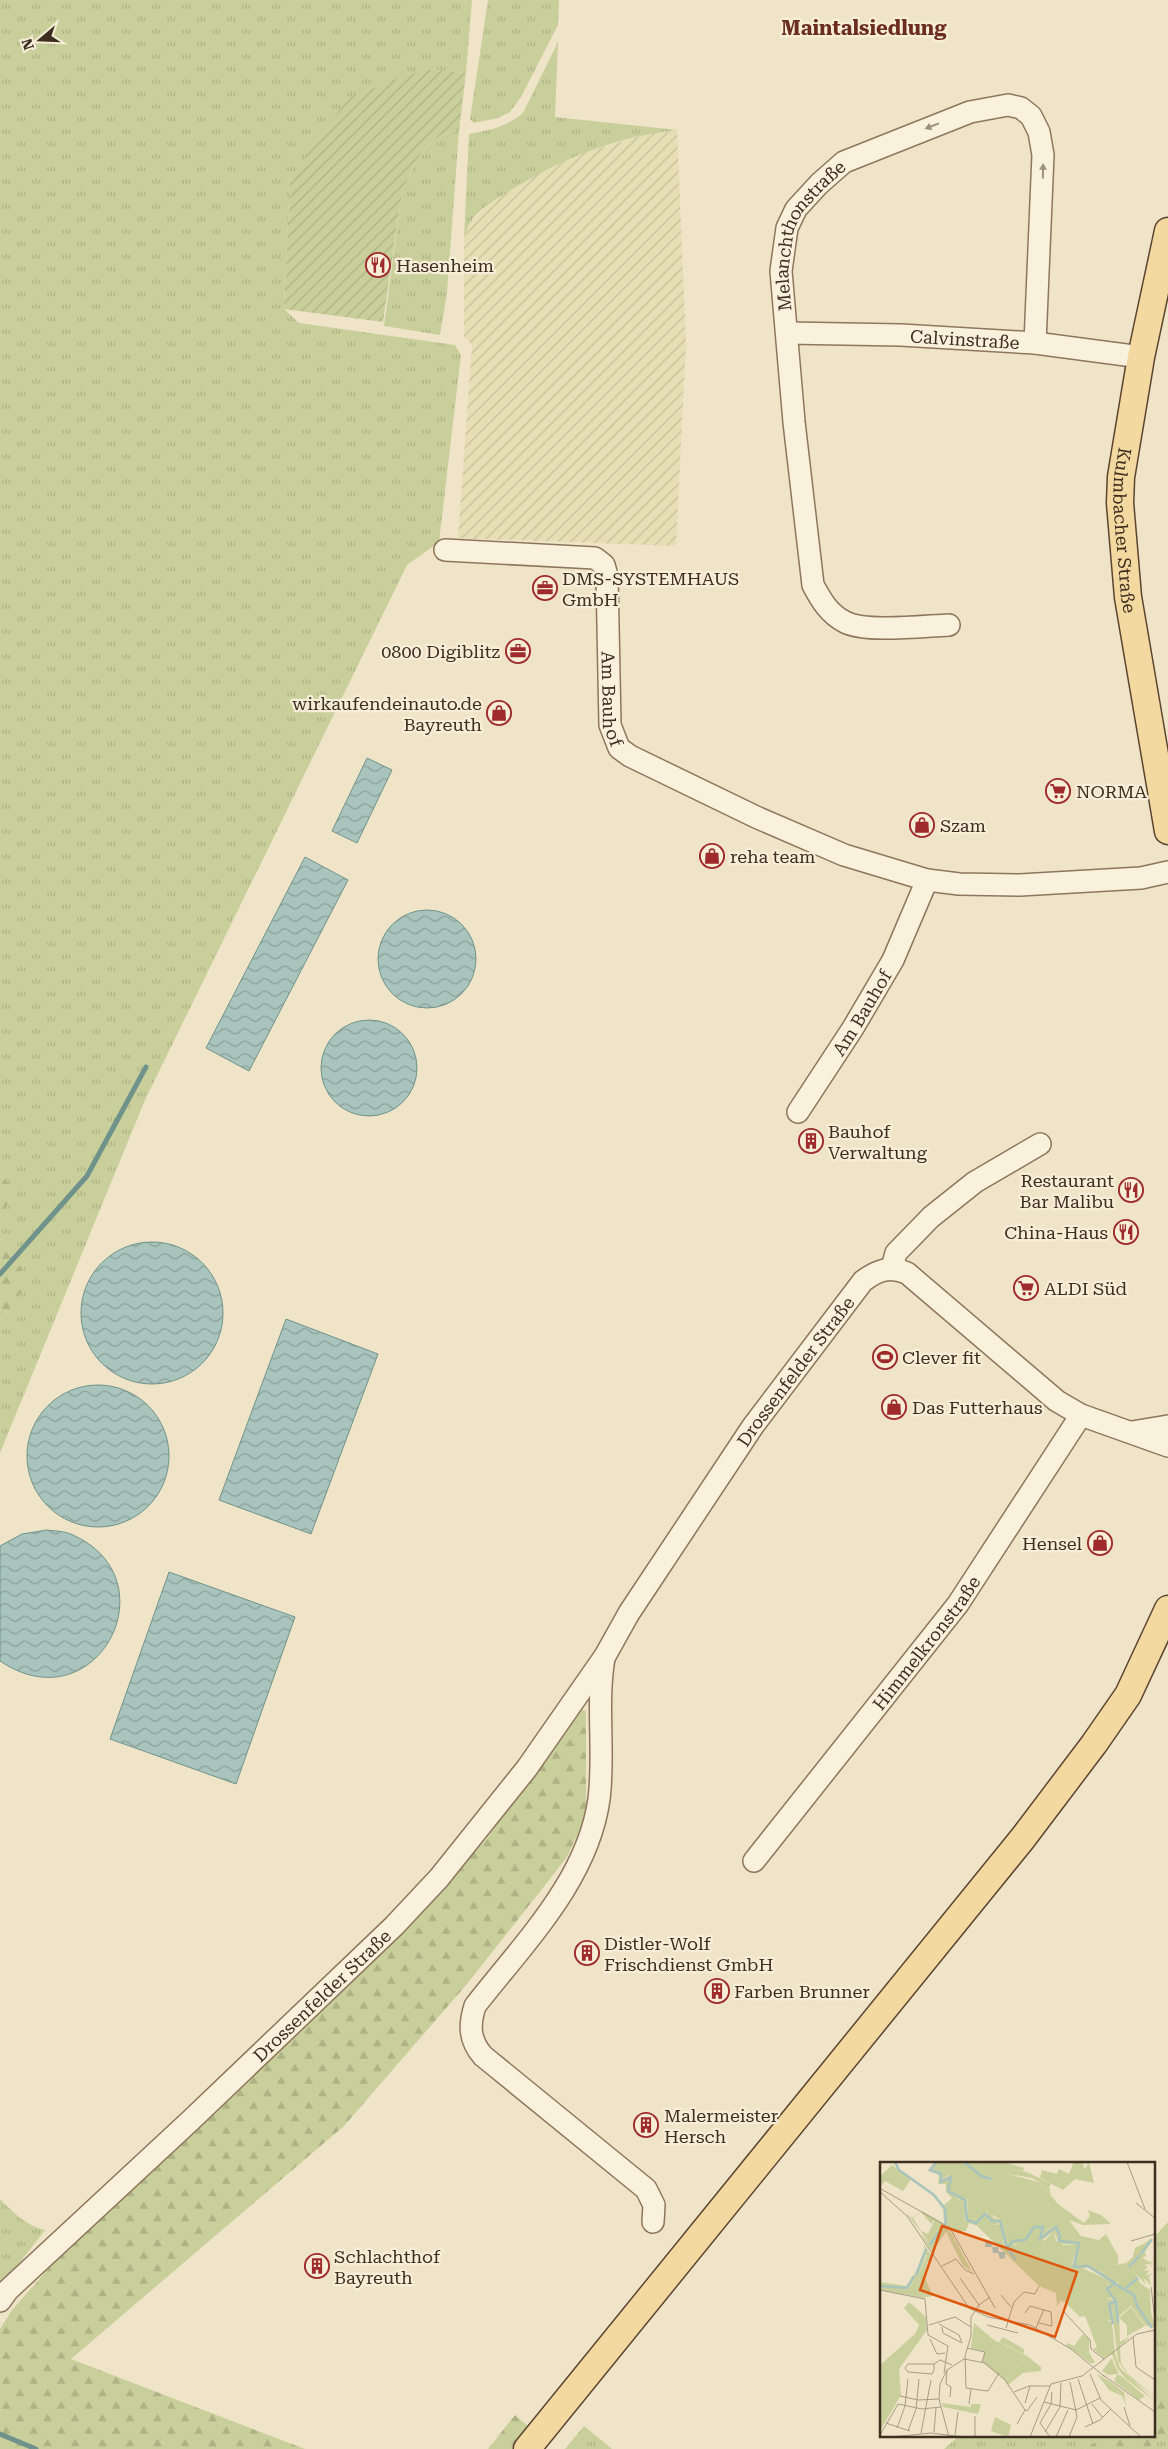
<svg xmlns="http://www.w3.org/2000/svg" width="1168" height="2449" font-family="'Roboto Serif',serif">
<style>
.farmland{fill:url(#farmland-furrows)}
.grass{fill:url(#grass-tufts)}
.forest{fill:url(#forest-firs)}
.garden{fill:url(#garden-furrows)}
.water{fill:url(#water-waves);stroke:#6f938a}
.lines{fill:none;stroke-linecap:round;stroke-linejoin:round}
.stream{stroke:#6f938a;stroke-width:5}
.minor-casing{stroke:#8d765c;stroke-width:24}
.major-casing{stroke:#5b4430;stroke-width:29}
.minor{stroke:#faf1dc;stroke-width:21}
.major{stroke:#f3d9a0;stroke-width:26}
.oneway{fill:#9c907e}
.labels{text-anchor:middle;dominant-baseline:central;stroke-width:4.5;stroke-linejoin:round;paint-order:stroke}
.street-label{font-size:18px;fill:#3d2e20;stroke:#f7eed8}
.poi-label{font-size:18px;fill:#3d2e20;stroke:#f7eed8;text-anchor:start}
.quarter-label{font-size:20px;font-weight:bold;fill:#6b2e1e;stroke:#f7eed8}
.inset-river{fill:none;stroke:#a9c4bc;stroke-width:2.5}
.inset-road{fill:none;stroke:#a89b85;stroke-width:1}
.view{fill:#df570d;fill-opacity:0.15;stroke:#df570d;stroke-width:2.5}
.inset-edge{fill:none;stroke:#3d2e20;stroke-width:2.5}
</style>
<defs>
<pattern id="farmland-furrows" width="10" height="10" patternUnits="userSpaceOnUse" patternTransform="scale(1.25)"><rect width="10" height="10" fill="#e6deb5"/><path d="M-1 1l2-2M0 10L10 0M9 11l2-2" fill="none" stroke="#c6bf9b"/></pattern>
<pattern id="grass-tufts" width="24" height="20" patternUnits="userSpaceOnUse" patternTransform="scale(1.25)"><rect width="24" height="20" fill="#c9cf9b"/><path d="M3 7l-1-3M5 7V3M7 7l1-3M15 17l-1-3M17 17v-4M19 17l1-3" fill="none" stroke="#aeb285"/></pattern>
<pattern id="forest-firs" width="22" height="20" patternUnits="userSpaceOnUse" patternTransform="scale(1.25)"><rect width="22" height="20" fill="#c9cf9b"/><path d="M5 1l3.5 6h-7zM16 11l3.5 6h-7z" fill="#aeb285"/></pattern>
<pattern id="garden-furrows" width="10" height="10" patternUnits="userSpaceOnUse" patternTransform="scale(1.25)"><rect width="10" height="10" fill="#c9cf9b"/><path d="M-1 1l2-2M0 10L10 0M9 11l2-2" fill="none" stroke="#aeb285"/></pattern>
<pattern id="water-waves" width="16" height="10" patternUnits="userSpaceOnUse" patternTransform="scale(1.25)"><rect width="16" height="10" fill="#a9c4bc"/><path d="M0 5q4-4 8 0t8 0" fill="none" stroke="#8ba098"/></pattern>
</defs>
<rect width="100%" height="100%" fill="#f0e4c8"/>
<!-- farmland -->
<path class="farmland" d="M677 130 686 343 676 546 458 538 472 345 464 337V238L470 223 488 205 525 181 573 155 652 133Z"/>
<!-- grass -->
<path class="grass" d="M0 0H472L466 73 426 69 290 179 284 309 299 323 455 345 461 355 439 542 407 565 145 1100 0 1453V1320L12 1309 17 1261 0 1239V1216L17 1189 0 1176Z
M488 0H559L558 25 521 97 510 112 498 118 474 123 470 119Z
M558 42 555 117 677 130C615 137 560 159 508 192 495 200 478 209 470 223 467 228 466 233 464 238L469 134C489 130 507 127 523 113Z
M459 131 447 293 440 335 384 326 401 198C410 169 426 133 459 131Z
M0 2199C13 2212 26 2226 45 2230L0 2288Z
M1168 2222V2386L1154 2397V2237Z
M584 2426 612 2449H565Z
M1168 2432V2449H1148Z
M960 2435H1104L1085 2449H944Z"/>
<!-- forest -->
<path class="forest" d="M0 1176 17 1189 0 1216Z
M0 1239 17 1261 26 1281 12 1309 0 1320Z
M576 1707 586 1711V1816L567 1857 546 1884 467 1984 344 2126 71 2359 305 2449H0V2329L12 2310 73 2241 486 1840Z
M1168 2386V2432L1148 2449H1085L1104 2435H1154V2397Z
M515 2415 530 2428 513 2449H488Z"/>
<!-- garden -->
<path class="garden" d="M426 69 466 73 459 131C425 133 410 169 401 198L383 322 284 309 290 179 348 98Z"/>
<!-- water -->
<path class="water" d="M367 758 392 770 357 843 332 831Z
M305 857 348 880 249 1071 206 1048Z
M378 959a49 49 0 1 1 98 0a49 49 0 1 1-98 0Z
M321 1068a48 48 0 1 1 96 0a48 48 0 1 1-96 0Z
M81 1313a71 71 0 1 1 142 0a71 71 0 1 1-142 0Z
M286 1319 378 1354 311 1534 219 1500Z
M27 1456a71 71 0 1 1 142 0a71 71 0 1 1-142 0Z
M47 1530C55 1531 65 1531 73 1535 173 1580 96 1726 0 1661V1546L22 1534Z
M169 1572 295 1617 236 1784 110 1739Z"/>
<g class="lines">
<!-- stream -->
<path class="stream" d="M0 1274 87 1176 146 1067
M0 2434 36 2449"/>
<defs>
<g id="minor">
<path id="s1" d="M787 333 901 335 1035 343 1141 357"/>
<path id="s2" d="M445 550 595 558 604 565 607 576 610 725 619 748 630 756 756 817 844 855 927 880 959 884 1020 885 1141 878 1168 872"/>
<path id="s3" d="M949 625C924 626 866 633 845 622 829 614 821 600 813 585L794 422 781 271 787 228 796 209 819 184 844 162 970 112 1008 105 1021 108 1031 116 1039 132 1043 155 1035 343"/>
<path id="s4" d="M798 1112 853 1028 893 960 927 880"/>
<path d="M892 1268 896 1253 931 1217 975 1182 1040 1144"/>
<path d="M1132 1432 1168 1426"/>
<path d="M604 1658C596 1705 605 1752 599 1799 588 1880 523 1944 475 2006 469 2025 469 2040 483 2056L646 2189 654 2205 653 2222"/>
<path id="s5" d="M754 1861 958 1604 1081 1415"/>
<path id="s6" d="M0 2301 8 2290 190 2121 394 1926 439 1878 527 1768 605 1656 629 1613 753 1426 863 1281C878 1270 889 1266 907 1273L1057 1401 1081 1415 1168 1446"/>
</g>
<g id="major">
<path id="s7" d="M1168 231 1141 357 1121 477 1120 503 1128 597 1168 831"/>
<path d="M527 2449 1023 1838 1094 1744 1128 1695 1168 1609"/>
</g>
</defs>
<!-- minor casing -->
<use href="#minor" class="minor-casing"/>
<!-- major casing -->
<use href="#major" class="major-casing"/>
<!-- minor -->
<use href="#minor" class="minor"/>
<!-- major -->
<use href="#major" class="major"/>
</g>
<!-- one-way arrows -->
<defs><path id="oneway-solid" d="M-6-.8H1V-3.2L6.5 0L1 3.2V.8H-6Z" transform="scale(1.25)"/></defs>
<g class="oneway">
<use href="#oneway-solid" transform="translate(932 126) rotate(159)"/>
<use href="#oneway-solid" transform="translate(1043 171) rotate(-89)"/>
</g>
<!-- icons -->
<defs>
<symbol id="restaurant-ring" viewBox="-11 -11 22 22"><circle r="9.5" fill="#f7eed8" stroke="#9e2a2b" stroke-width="1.5"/><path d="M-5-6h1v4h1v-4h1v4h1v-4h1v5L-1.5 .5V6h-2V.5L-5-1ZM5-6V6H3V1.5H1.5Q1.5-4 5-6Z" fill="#9e2a2b"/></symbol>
<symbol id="office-ring" viewBox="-11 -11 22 22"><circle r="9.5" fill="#f7eed8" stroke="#9e2a2b" stroke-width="1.5"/><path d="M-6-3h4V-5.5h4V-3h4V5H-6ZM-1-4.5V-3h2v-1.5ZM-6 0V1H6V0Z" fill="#9e2a2b"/></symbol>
<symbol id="shop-ring" viewBox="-11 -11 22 22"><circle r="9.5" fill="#f7eed8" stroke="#9e2a2b" stroke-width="1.5"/><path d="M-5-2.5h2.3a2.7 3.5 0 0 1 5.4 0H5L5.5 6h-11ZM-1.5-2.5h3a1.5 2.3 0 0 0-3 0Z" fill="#9e2a2b"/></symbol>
<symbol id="supermarket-ring" viewBox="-11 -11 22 22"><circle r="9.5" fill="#f7eed8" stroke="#9e2a2b" stroke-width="1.5"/><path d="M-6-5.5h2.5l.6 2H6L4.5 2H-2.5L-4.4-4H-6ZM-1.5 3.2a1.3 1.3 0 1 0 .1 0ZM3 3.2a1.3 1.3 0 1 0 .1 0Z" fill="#9e2a2b"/></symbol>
<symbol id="building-ring" viewBox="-11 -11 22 22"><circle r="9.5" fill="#f7eed8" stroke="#9e2a2b" stroke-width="1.5"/><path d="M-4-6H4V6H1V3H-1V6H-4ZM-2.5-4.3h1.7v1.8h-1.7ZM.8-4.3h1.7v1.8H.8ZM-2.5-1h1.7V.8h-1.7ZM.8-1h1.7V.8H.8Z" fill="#9e2a2b"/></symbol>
<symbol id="stadium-ring" viewBox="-11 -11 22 22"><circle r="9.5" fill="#f7eed8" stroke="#9e2a2b" stroke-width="1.5"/><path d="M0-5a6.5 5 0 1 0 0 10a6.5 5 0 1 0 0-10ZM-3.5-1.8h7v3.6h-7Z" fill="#9e2a2b"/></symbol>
</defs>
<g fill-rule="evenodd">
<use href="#restaurant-ring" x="364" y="251" width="28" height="28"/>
<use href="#office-ring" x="531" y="574" width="28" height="28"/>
<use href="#office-ring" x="504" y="637" width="28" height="28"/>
<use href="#shop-ring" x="485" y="699" width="28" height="28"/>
<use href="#supermarket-ring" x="1044" y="777" width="28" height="28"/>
<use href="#shop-ring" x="908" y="811" width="28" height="28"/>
<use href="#shop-ring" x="698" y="842" width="28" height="28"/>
<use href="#building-ring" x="797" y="1127" width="28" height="28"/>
<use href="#restaurant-ring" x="1117" y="1176" width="28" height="28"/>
<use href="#restaurant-ring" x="1112" y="1218" width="28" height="28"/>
<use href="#supermarket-ring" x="1012" y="1274" width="28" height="28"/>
<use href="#stadium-ring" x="871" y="1343" width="28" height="28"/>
<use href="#shop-ring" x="880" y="1393" width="28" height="28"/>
<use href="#shop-ring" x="1086" y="1529" width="28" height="28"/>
<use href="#building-ring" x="573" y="1939" width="28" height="28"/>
<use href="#building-ring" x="703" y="1977" width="28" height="28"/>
<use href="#building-ring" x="632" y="2111" width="28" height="28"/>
<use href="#building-ring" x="303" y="2252" width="28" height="28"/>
</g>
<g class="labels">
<!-- street labels -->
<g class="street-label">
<text stroke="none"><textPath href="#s3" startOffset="515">Melanchthonstraße</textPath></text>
<text stroke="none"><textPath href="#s1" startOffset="178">Calvinstraße</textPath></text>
<text stroke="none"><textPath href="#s7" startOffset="304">Kulmbacher Straße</textPath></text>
<text stroke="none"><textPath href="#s2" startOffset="296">Am Bauhof</textPath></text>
<text stroke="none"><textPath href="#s4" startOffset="118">Am Bauhof</textPath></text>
<text stroke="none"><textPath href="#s6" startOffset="1230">Drossenfelder Straße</textPath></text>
<text stroke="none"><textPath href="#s5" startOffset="278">Himmelkronstraße</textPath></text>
<text stroke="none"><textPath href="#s6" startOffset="444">Drossenfelder Straße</textPath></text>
</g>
<!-- poi labels -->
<g class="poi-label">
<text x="396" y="265">Hasenheim</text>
<text x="562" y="578">DMS-SYSTEMHAUS<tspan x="562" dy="21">GmbH</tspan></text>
<text x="500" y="651" text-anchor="end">0800 Digiblitz</text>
<text x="482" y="703" text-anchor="end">wirkaufendeinauto.de<tspan x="482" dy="21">Bayreuth</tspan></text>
<text x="1076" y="791">NORMA</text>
<text x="940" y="825">Szam</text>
<text x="730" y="856">reha team</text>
<text x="828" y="1131">Bauhof<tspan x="828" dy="21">Verwaltung</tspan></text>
<text x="1114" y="1180" text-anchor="end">Restaurant<tspan x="1114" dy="21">Bar Malibu</tspan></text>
<text x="1108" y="1232" text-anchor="end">China-Haus</text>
<text x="1044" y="1288">ALDI Süd</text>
<text x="902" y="1357">Clever fit</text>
<text x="912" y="1407">Das Futterhaus</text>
<text x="1082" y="1543" text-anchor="end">Hensel</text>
<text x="604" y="1943">Distler-Wolf<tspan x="604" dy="21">Frischdienst GmbH</tspan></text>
<text x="734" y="1991">Farben Brunner</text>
<text x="664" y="2115">Malermeister<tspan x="664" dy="21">Hersch</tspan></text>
<text x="334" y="2256">Schlachthof<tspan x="334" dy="21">Bayreuth</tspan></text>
</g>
<!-- quarter labels -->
<g class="quarter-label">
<text x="864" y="28">Maintalsiedlung</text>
</g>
</g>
<!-- overview -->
<g transform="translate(880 2162)">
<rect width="275" height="275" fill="#f0e4c8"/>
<path d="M58 0H90L111 15 114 10 163 24 178 42 204 61 210 54 208 48 221 53 231 62 203 63 189 58 201 74 219 78 226 72 238 94V101L235 103 246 101 253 95 255 86 271 78 265 90 266 94 262 96 270 100 275 98 271 101 272 105 270 102 263 103 268 104 264 109 269 108 266 114 273 111 269 115 271 124 251 102 258 95 251 101 260 121 270 128 271 150 275 165 266 164 251 144 238 155 239 142 231 129 238 122 237 118 212 105 199 103V78H181L180 64 165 68 147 64 144 74 128 84 122 70 126 64 122 58 106 50 99 57 88 56 87 37 70 29 69 23 73 18 68 13 63 17 53 7ZM130 7 147 10 171 22 169 25 152 16 128 12ZM75 35 84 41V57L89 61 86 69 74 70 65 62V45ZM42 49 63 61 49 80 26 51 32 56ZM41 50 51 62 55 57 48 72 41 69 33 56ZM105 54 112 63 121 62 120 72 125 86 134 84 155 69 164 79 174 69 176 79 183 83 197 82 199 84 192 101 226 117 229 125 226 136 234 138 227 158 232 160 235 192 240 206 275 239 246 217 237 206 232 192 224 196 213 187 217 185 205 154 200 155 185 140 180 139 177 145 176 131 159 124 97 64ZM48 91 52 96 47 101 44 114 53 134 47 135 38 114ZM35 117 44 136 0 128V125L27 128ZM237 146 241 201 248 212 275 235 250 216 238 199 232 149ZM217 212 231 220 260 243 244 231 246 244 242 234 229 228ZM62 241 91 245V242H101L98 252 63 245Z" fill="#c9cf9b" fill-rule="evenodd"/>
<path d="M54 0 58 2 53 7 62 10 63 17 70 13 74 15 69 27 86 35 88 56 98 57 109 50 114 56 122 58 126 64 122 71 128 83 133 77 144 74 145 65 158 60 165 68 180 64 184 71 181 78 189 74 200 79 199 103 212 105 237 118V125L231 129 236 132 239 145 240 180 251 174 238 186 237 146 232 149 233 158H227L228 143 234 137 222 135 220 130 229 124 226 117 207 105 194 109 192 104 199 84 197 82H179L174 69 160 80 155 69 147 80 135 82 131 88 126 87 120 72V61L112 63 105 54 97 64 87 60 83 53 84 41 76 35 65 45 67 57 64 61 63 47 55 36 64 43 72 36 66 30V22H58L59 13 48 9ZM90 0H124L144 6 143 9 130 7 128 12 162 21 169 25 171 33 163 24 114 11 111 15ZM190 0H203L204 7 208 3 205 0H209L214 21 195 17 183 28 160 16 162 8 177 12 179 7 189 12 193 2ZM63 61 72 72 92 110 83 104 66 70 52 90 40 71 49 80ZM267 79H273L251 102 262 112 266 123 249 104ZM43 81 52 94 46 93 38 114 47 135 44 136 35 117 24 130 0 125V120L26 124 38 107 45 87ZM29 140 46 155 47 168 19 207 21 233 0 269V203L35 172 39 163 24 146Z" fill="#c9cf9b"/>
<path d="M12 3 31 17 23 29 5 19 0 25V14ZM251 145 265 164 247 174V163L239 156ZM147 194 161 205V209L143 211 128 223 125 218ZM237 213H240L265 234 259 238 234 219ZM115 255 131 263 128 275 111 269Z" fill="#c9cf9b"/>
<path d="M94 161 114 178 147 194 125 218 102 200 105 190 91 186ZM203 172 209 177V190L215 201H210L186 183 188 181 194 184ZM123 175 144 187V192L119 180ZM232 196 234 202 239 212 228 213 222 209Z" fill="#c9cf9b"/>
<path d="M106 78 111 79 112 85H118L119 90H125V96L120 97 118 91H113L112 85H105Z" fill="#a9c4bc"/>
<path class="inset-river" d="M15 0 19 8 54 33 65 47 66 60 50 83M57 0 50 8 61 12V20L71 15 68 29 85 38 87 58 96 61 105 52 112 59H120L127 86 133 79 145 78 154 65H163L160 77 176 65 180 74 179 79 199 81 194 105 208 104 235 121 227 127 236 139 229 142 233 162M84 0 101 14 112 17M127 86 136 98M261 92 272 77M249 105 260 93M36 113 46 87M235 122 254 133 257 144 272 166M0 124 27 126 34 114M246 126 258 116M236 140 238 161"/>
<path class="inset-road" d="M247 0 265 47M1 27 70 66 115 146M0 30 27 54 89 146 108 155 150 163 191 187 225 215M256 41 275 56M251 79 275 72M62 104 76 97 85 108 94 112M80 116 99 143M271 125 275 158M0 128 45 137 48 173 68 184 64 211M121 133 131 145M110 135 99 143 91 155V174L85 194 86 226 108 229 119 211M184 150 210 178 211 187 224 197M145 151 150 144 171 150 172 164 159 161M59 162 79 173 82 181 63 171 62 165M49 163 75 155 91 165M107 163 138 171M126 166 134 140 144 130 155 132 159 124M156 166 164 147M253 175 256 205 275 218M50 177 57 192 65 191M87 186 105 190 102 200M28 202H54V208L52 212 28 210 25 206ZM54 202 60 198 72 203M67 208 66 222 71 225 70 235M210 212 221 238 261 275M223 213 275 250M198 217 213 262M134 230 149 224H170M20 234 38 238 59 237M164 240 196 248 220 236M145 241 150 224M89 242 91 227M212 242 223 256M244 245 250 264M145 248 147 249 157 235M6 261 30 269M205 265 220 258 231 247M17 266 25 244 28 217M28 269 36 247 39 217M54 270 56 246M165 270 180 245 181 221M41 271 51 218M0 273 18 242 42 247 61 245M75 273 78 250M11 275 51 271 84 275M69 275 59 237 60 222 67 208 84 197 105 201 125 218 145 248 137 262M95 275V254M150 275 171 222 202 214 257 172 275 168M170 275 160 261 171 242 172 230M176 275 188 248M189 275 197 255 190 220"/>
<path class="view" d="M62 64 197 110 175 175 40 128Z"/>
<rect width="275" height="275" class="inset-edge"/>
</g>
<!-- north arrow -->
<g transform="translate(40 40) rotate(251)" stroke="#f7eed8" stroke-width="4" paint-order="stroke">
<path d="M0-4L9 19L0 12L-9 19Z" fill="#3d2e20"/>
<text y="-8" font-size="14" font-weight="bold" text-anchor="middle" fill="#3d2e20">N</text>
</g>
</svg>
